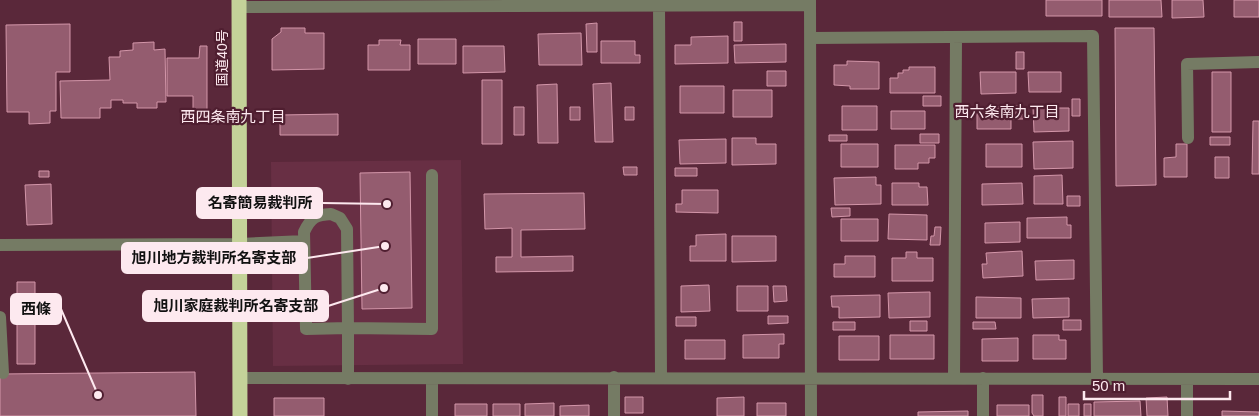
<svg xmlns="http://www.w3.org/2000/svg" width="1259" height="416" font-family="Arial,'Noto Sans JP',sans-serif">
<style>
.built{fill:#682f44}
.building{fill:#945c6f;stroke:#d396a9}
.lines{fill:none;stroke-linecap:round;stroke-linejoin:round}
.minor{stroke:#757b64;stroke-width:12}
.highway{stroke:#c4d299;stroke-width:15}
.labels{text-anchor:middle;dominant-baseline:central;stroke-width:4.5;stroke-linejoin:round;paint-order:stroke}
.street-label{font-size:14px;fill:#fde9ef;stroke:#4f1e30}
.neighbourhood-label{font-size:15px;fill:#fde9ef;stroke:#4f1e30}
.leader{fill:none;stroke:#fde9ef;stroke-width:2}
.callout-dot{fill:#fde9ef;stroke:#4f1e30;stroke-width:2}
.callout{fill:#fde9ef;stroke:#fde9ef;stroke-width:2}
.callout-label{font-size:15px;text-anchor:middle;font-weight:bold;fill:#111}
</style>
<rect width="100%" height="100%" fill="#5a283a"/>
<!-- built -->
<path class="built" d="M461 160 463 364 273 366 271 162Z"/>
<!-- building -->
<path class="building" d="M1046 0H1102V16H1046Z
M1109 0H1161L1162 17H1109Z
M1172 0H1203L1204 17 1172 18Z
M1234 0H1259V17H1234Z
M734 22H742V41H734Z
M597 23V52H587L586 24Z
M70 24V72H56V111H50V123L29 124V112H7L6 25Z
M281 28H305V33H324V69L272 70V39L281 32Z
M1115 28H1154L1156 185 1116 186Z
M581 33 582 65H539L538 34Z
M728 36V63L675 64V45H691V37Z
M418 39H456V64H418Z
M379 40H401L400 45H410V70H368V45H379Z
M601 41H635V55H640V63H601Z
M154 42V50L165 49 166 102H157V108H137V103H123V100H111V108H100V118H61L60 81 110 80 109 57H120V51L133 50V43Z
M786 44V62L735 63 734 45Z
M200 46H207V113H193V96H167V58H199Z
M463 46H504L505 72 463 73Z
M1016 52H1024V69H1016Z
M847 61 879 62V89H850V86L834 85V65H847Z
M909 67H935V93H890V78H898V73H903V70H909Z
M767 71H786V86H767Z
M980 72H1016V93L981 94Z
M1028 72H1061V92H1029Z
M1212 72H1231V132H1212Z
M482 80H502V144H482Z
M611 83 613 142H595L593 84Z
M557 84 558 143H538L537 85Z
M680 86H724V113H680Z
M733 90H772V117H733Z
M923 96H941V106H923Z
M1072 99H1080V116H1072Z
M842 106H877V130H842Z
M1022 106 1023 119H1011V129H977V107Z
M514 107H524V135H514Z
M570 107H580V120H570Z
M625 107H634V120H625Z
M1033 108H1069V131L1034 132Z
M891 111H925V129H891Z
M338 114V135H280V115Z
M1253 121H1259V174H1252Z
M920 134H939V143H920Z
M829 135H847V141H829Z
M1210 137H1230V145H1210Z
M732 138H756V144H776V164L732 165Z
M726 139V163L680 164 679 140Z
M1073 141V168L1034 169 1033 142Z
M841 144H878V167H841Z
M986 144H1022V167H986Z
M1176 144H1187V177H1164V158L1176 157Z
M895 145H935V158H929V163H918V169H895Z
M1215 157H1229V178H1215Z
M623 167H637V175H624Z
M675 168H697V176H675Z
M39 171H49V177H39Z
M410 172 412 308 362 309 360 173Z
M1062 175 1063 204H1034V176Z
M876 177V185H881V204L835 205 834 178Z
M892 183H919V187H927L928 205H892Z
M1022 183 1023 204 982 205V184Z
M51 184 52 224 27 225 25 185Z
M682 190H718V213L676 212V204H682Z
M584 193 585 229 521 230V257L573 256V271L496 272V257H512V228L485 229 484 194Z
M1067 196H1080V206H1067Z
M831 208H850V216L832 217Z
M889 214 927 215V240L888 239Z
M1067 217V225H1071V238H1027V218Z
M841 219H878V241H841Z
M1020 222V242L985 243V223Z
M935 227H941L940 245H930L931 236H934Z
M726 234V261H690V246H696V235Z
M732 236H776V261L732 262Z
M1022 251 1023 276 983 278 982 264H987L986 253Z
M906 252H917V258H933V281H892V258H906Z
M845 256H875V277H834V264H845Z
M1074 260V279L1036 280 1035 261Z
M17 282H35V364H17Z
M709 285 710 311 681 312V286Z
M737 286H768V311H737Z
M773 286H786L787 301 774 302Z
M930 292V317L889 318 888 293Z
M880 295V317L839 318V307H832L831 296Z
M976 297 1021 298V318H976Z
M1069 298V317L1033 318 1032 299Z
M768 316H788V323L768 324Z
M676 317H696V326H676Z
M1063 320H1081V330H1063Z
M910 321H927V331H910Z
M833 322H855V330H833Z
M973 322H995L996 329H973Z
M784 334V344H779V358H743V335Z
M890 335H934V359H890Z
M1033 335H1059V340H1066V359H1033Z
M839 336H879V360H839Z
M1018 338V361H982V339Z
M685 340H725V359H685Z
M195 372 196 416H0V374Z
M1032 395H1043V416H1034L1032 413Z
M625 397H643V413H625Z
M744 397V416H717V398Z
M1059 397H1066V416H1059Z
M1167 397 1168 416H1147L1146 398Z
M274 398H324V416H274Z
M1140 401 1141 416H1094V402Z
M554 403V416H525V404Z
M757 403H786V416H757Z
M455 404H487V416H455Z
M493 404H520V416H493Z
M1068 404H1079V416H1068Z
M1084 404H1091V416H1084Z
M589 405V416H560V406Z
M997 405H1029V416H997Z
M968 411V416H918V412Z
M1222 411 1259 412V416H1222Z"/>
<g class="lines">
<!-- minor -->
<path class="minor" d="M810 0 811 416
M659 4 661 377
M239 7 810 5
M811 38 1093 36 1097 378
M1188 138 1187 64 1259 62
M331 214 340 218 347 229 348 328 306 329 304 232C311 217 316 215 331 214Z
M0 245 239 244 304 241
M0 317 3 373
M240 378 1259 379
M954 378 956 39
M983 378V416
M348 379V328L432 329V175
M432 379V416
M1187 379V416
M614 416V377"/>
<!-- highway -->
<path class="highway" d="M239 0 240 416"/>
</g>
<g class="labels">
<!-- street labels -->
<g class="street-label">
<text transform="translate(222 58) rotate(-90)">国道40号</text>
</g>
<!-- neighbourhood labels -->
<g class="neighbourhood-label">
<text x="1007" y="111">西六条南九丁目</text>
<text x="233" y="116">西四条南九丁目</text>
</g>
</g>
<!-- callouts -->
<path class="leader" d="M387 204L322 203M385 246L307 258M384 288L328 306M98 395L61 309"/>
<g class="callout-dot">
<circle cx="387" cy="204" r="5"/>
<circle cx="385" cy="246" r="5"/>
<circle cx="384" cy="288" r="5"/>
<circle cx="98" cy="395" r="5"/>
</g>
<g class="callout">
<rect x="197" y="188" width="125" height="30" rx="5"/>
<rect x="122" y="243" width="185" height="30" rx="5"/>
<rect x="143" y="291" width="185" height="30" rx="5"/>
<rect x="11" y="294" width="50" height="30" rx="5"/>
</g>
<g class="callout-label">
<text x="260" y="208">名寄簡易裁判所</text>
<text x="214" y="263">旭川地方裁判所名寄支部</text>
<text x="236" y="311">旭川家庭裁判所名寄支部</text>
<text x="36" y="314">西條</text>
</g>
<!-- scale -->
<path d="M1084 391v8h146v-8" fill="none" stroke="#fde9ef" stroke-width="2.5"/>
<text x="1092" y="391" font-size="15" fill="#fde9ef" stroke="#4f1e30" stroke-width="4" paint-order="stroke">50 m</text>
</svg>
